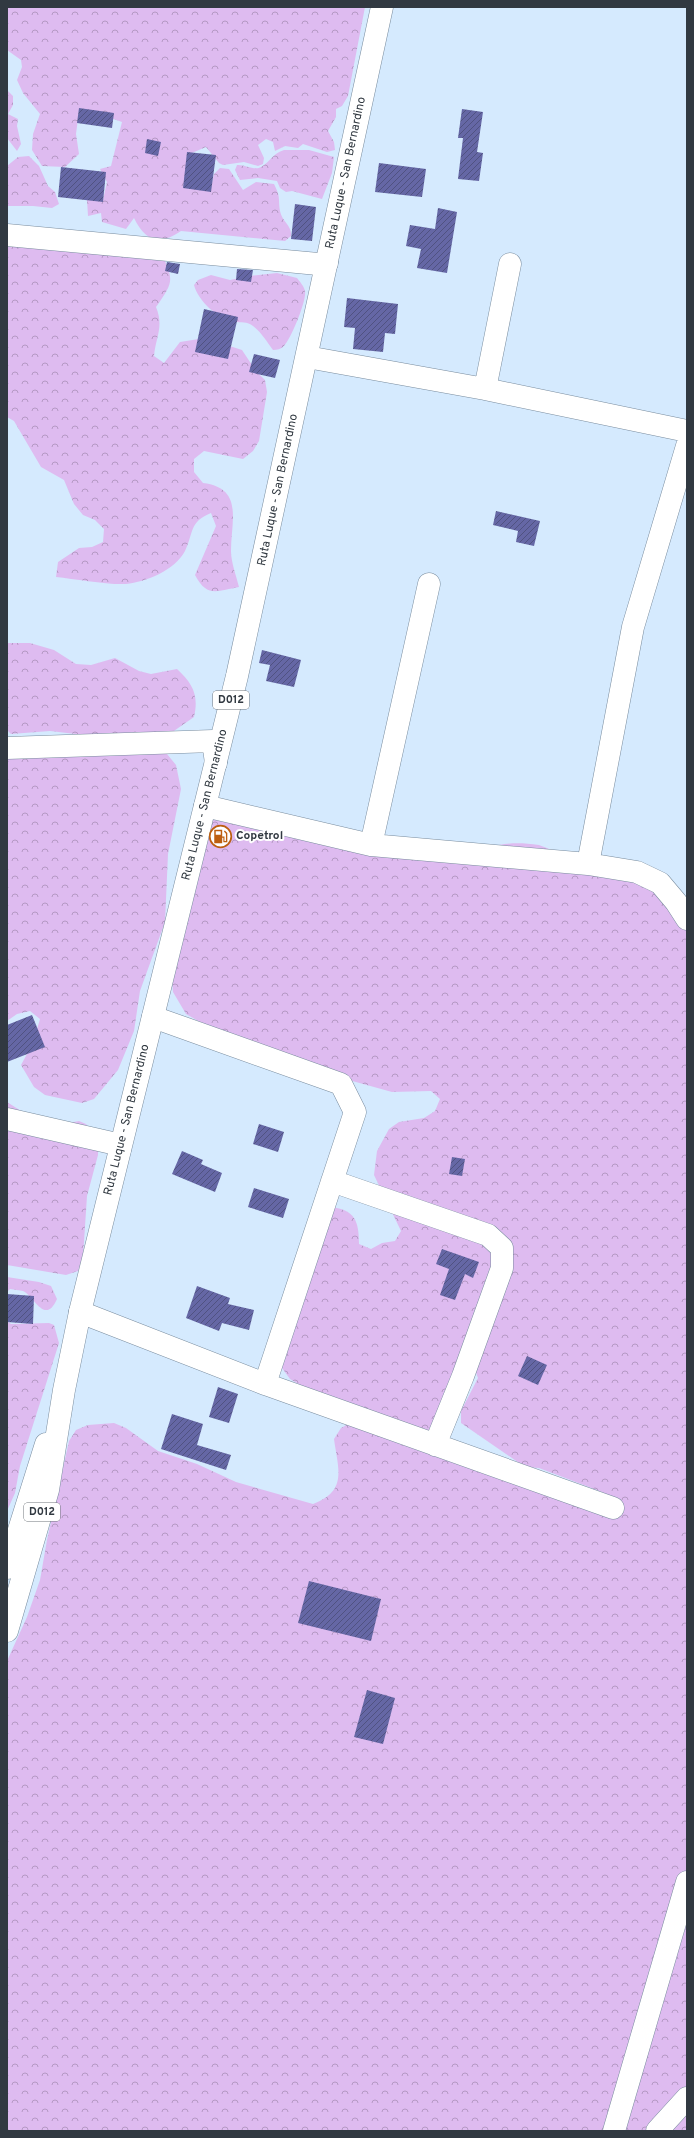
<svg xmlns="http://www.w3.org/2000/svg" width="694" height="2138" font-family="Overpass,sans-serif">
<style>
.forest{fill:url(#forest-crowns)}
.building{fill:url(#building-hatch)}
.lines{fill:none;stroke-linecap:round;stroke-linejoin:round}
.minor-casing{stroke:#798c9e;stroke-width:23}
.major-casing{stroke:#798c9e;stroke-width:23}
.minor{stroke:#fff;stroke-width:22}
.major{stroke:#fff;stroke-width:22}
.labels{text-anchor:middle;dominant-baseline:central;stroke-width:4;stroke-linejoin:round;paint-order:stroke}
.shield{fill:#fff;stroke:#6f747a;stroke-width:1}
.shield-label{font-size:11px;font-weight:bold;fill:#313941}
.street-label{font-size:12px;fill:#313941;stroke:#fff}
.poi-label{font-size:12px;font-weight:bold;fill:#313941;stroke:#fff;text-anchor:start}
</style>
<defs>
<pattern id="forest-crowns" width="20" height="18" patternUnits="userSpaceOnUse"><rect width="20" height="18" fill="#debbf0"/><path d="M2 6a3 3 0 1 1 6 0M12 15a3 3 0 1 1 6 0" fill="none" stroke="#b599c4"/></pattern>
<pattern id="building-hatch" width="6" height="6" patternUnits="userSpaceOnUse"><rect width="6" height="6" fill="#6567a5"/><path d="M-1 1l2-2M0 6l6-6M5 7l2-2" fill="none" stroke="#505281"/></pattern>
</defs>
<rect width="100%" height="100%" fill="#d5eafe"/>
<!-- forest -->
<path class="forest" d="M7 7H365L348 96 342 106 336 109V117L328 131 334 142 335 150 327 152 303 144 298 148 285 146 275 151 273 142 266 139 258 145 264 158 263 164 258 166 244 162 223 165 219 163 206 147 187 155 188 189 211 187 214 174 220 168 229 169 243 190 256 182 274 184C281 198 278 198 280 211 282 222 292 225 291 236L285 241 181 231C159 246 145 241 134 218L126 229 102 222 101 213 88 216 87 200H103L107 182 100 169 111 166 122 122 105 116 79 111 76 134 79 154 65 167 42 166 32 150 33 134 40 114 23 93 17 80 22 67 21 60 7 50Z
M7 90 13 96V105L8 114 18 119 17 126 21 144 17 151 7 138Z
M284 150H309L334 157 332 173 322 199 292 191 286 192 280 188 277 181 258 178 240 180 235 170 237 165C244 164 255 171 261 167 270 162 273 153 284 150Z
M29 156 39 166 48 186 55 192 59 204 52 208 33 206H7V166L18 157Z
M7 242 161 252C174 281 174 281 156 307 164 327 156 336 154 356L164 363 180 342 205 338 242 350 256 371 265 380 267 392 259 441 253 451 243 459 204 451 194 459V472L203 483C244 488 231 521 231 551 231 562 236 575 239 587 217 591 207 598 195 575L216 526 211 513C189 522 194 532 185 551 175 570 146 582 126 584 108 585 75 579 56 577L58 562 79 548 92 547 103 542 104 529 95 520 83 515 74 504 64 480 41 467 14 421 7 417Z
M277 273 297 278C300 282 304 286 305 291 307 300 291 339 284 346 281 349 277 350 273 350 267 342 261 332 253 326 247 321 241 323 235 322 218 319 198 301 194 285L198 280 211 275 230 280 249 276Z
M7 643H30L54 650 76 664 91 665 115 658 139 671 151 674 177 669C193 684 199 695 194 717L171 733 118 739 50 731 11 734 7 730Z
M7 748H142L167 754 176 765 181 789 168 854 165 922 140 991 134 1031 118 1070 94 1099 82 1103 45 1095 34 1087 21 1065 33 1043 40 1019 30 1011 17 1014 7 1021Z
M214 811 462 855C492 846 507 840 539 845L658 891 687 925V2131H7V1661L27 1617 40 1580 47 1540 69 1441 76 1430 88 1425 114 1423 126 1428 158 1451 197 1464 236 1482 313 1504C348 1491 338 1469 334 1439L341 1428 352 1422 612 1499 602 1492 539 1468 525 1467 461 1423V1411L478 1378 474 1367 430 1431 417 1433 312 1392 290 1379 282 1368 331 1207C355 1210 359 1221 359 1244L371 1249 382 1243 395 1241 401 1231 374 1175 377 1151 389 1129 399 1122 424 1118 435 1111 440 1099 431 1091 392 1092 327 1074 230 1039 186 1014 173 992 172 980Z
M7 1102 40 1123 54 1126 79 1121 86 1124 98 1140V1155L87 1196 83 1257 78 1271 66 1275 7 1265Z
M7 1277 39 1282 51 1286 57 1299C45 1326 34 1296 23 1291 20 1290 14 1290 10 1289L7 1292Z
M7 1321 11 1324 49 1323 54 1325 59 1343 20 1466 15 1493 7 1511Z"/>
<!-- building -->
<path class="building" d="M79 108 114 113 112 128 77 123Z
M462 109 483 112 477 152 483 153 479 181 458 179 463 138H458Z
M147 139 161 142 158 156 145 153Z
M187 152 216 155 211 192 183 188Z
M379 163 426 169 422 197 375 192Z
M61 167 106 172 103 202 58 197Z
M295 204 316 207 312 241 291 239Z
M438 208 457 212 447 273 417 268 421 249 406 246 410 225 435 229Z
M167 262 180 264 178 274 165 271Z
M237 269 253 270 251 282 236 280Z
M347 298 398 304 395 334 385 333 383 352 353 349 355 328 344 327Z
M204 309 238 317 228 359 195 352Z
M254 354 280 360 275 378 249 372Z
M496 511 540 521 534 546 516 542 518 531 493 525Z
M262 650 301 660 294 687 266 681 270 665 259 663Z
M32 1015 45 1047 7 1062V1025Z
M259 1124 284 1132 278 1152 253 1144Z
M182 1151 203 1160 201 1164 222 1173 215 1192 172 1174Z
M452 1157 465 1159 462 1176 449 1174Z
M254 1188 289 1199 283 1218 248 1207Z
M442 1249 479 1262 473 1278 465 1274 455 1300 440 1295 449 1269 436 1264Z
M197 1286 230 1298 228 1304 254 1310 249 1330 222 1323 219 1331 186 1318Z
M7 1294 34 1296 33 1324 7 1322Z
M527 1356 547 1365 538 1385 518 1376Z
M218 1387 238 1394 229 1423 209 1417Z
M172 1414 203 1424 197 1445 231 1455 226 1470 161 1449Z
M309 1581 381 1599 371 1641 298 1623Z
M367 1690 395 1698 383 1744 354 1737Z"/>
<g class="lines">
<defs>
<path id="minor" d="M7 235 318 264 327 263
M307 357 485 389 687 431
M485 389 510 264
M7 748 213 741 216 763
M205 806 371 845 588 864 637 872 660 883 676 902 687 919
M371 845 429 584
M588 864 633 627 687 446
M153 1017 341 1084 355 1112 265 1384
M7 1119 112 1143 120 1149
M332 1181 488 1235 502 1248V1268L463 1376 435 1445
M80 1312 265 1384 613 1508
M614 2131 687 1882
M657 2131 687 2098"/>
<path id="major" d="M7 1568 46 1444
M7 1631 48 1490 64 1390 80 1312 237 676 382 7"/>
</defs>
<!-- minor casing -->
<use href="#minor" class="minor-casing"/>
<!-- major casing -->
<use href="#major" class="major-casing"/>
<!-- minor -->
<use href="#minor" class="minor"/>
<!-- major -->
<use href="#major" class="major"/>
</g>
<!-- icons -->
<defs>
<symbol id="fuel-ring" viewBox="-11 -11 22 22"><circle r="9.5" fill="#fff" stroke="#bd5f11" stroke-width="1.5"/><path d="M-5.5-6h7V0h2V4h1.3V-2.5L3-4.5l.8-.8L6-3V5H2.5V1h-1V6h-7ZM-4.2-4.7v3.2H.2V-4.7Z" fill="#bd5f11"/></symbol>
</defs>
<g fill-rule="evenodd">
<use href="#fuel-ring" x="208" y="824" width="25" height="25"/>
</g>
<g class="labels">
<!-- shield labels -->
<g class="shield">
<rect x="213" y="691" width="36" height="18" rx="3"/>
<rect x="24" y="1503" width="36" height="18" rx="3"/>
</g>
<g class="shield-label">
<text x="231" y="700">D012</text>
<text x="42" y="1512">D012</text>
</g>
<!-- street labels -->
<g class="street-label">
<text transform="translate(346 173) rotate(-78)">Ruta Luque - San Bernardino</text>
<text transform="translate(278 490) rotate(-78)">Ruta Luque - San Bernardino</text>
<text transform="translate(205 805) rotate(-76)">Ruta Luque - San Bernardino</text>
<text transform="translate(127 1120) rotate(-76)">Ruta Luque - San Bernardino</text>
</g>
<!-- poi labels -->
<g class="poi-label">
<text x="236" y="836">Copetrol</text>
</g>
</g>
<!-- border -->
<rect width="694" height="2138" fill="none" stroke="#313941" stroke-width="16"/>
</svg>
